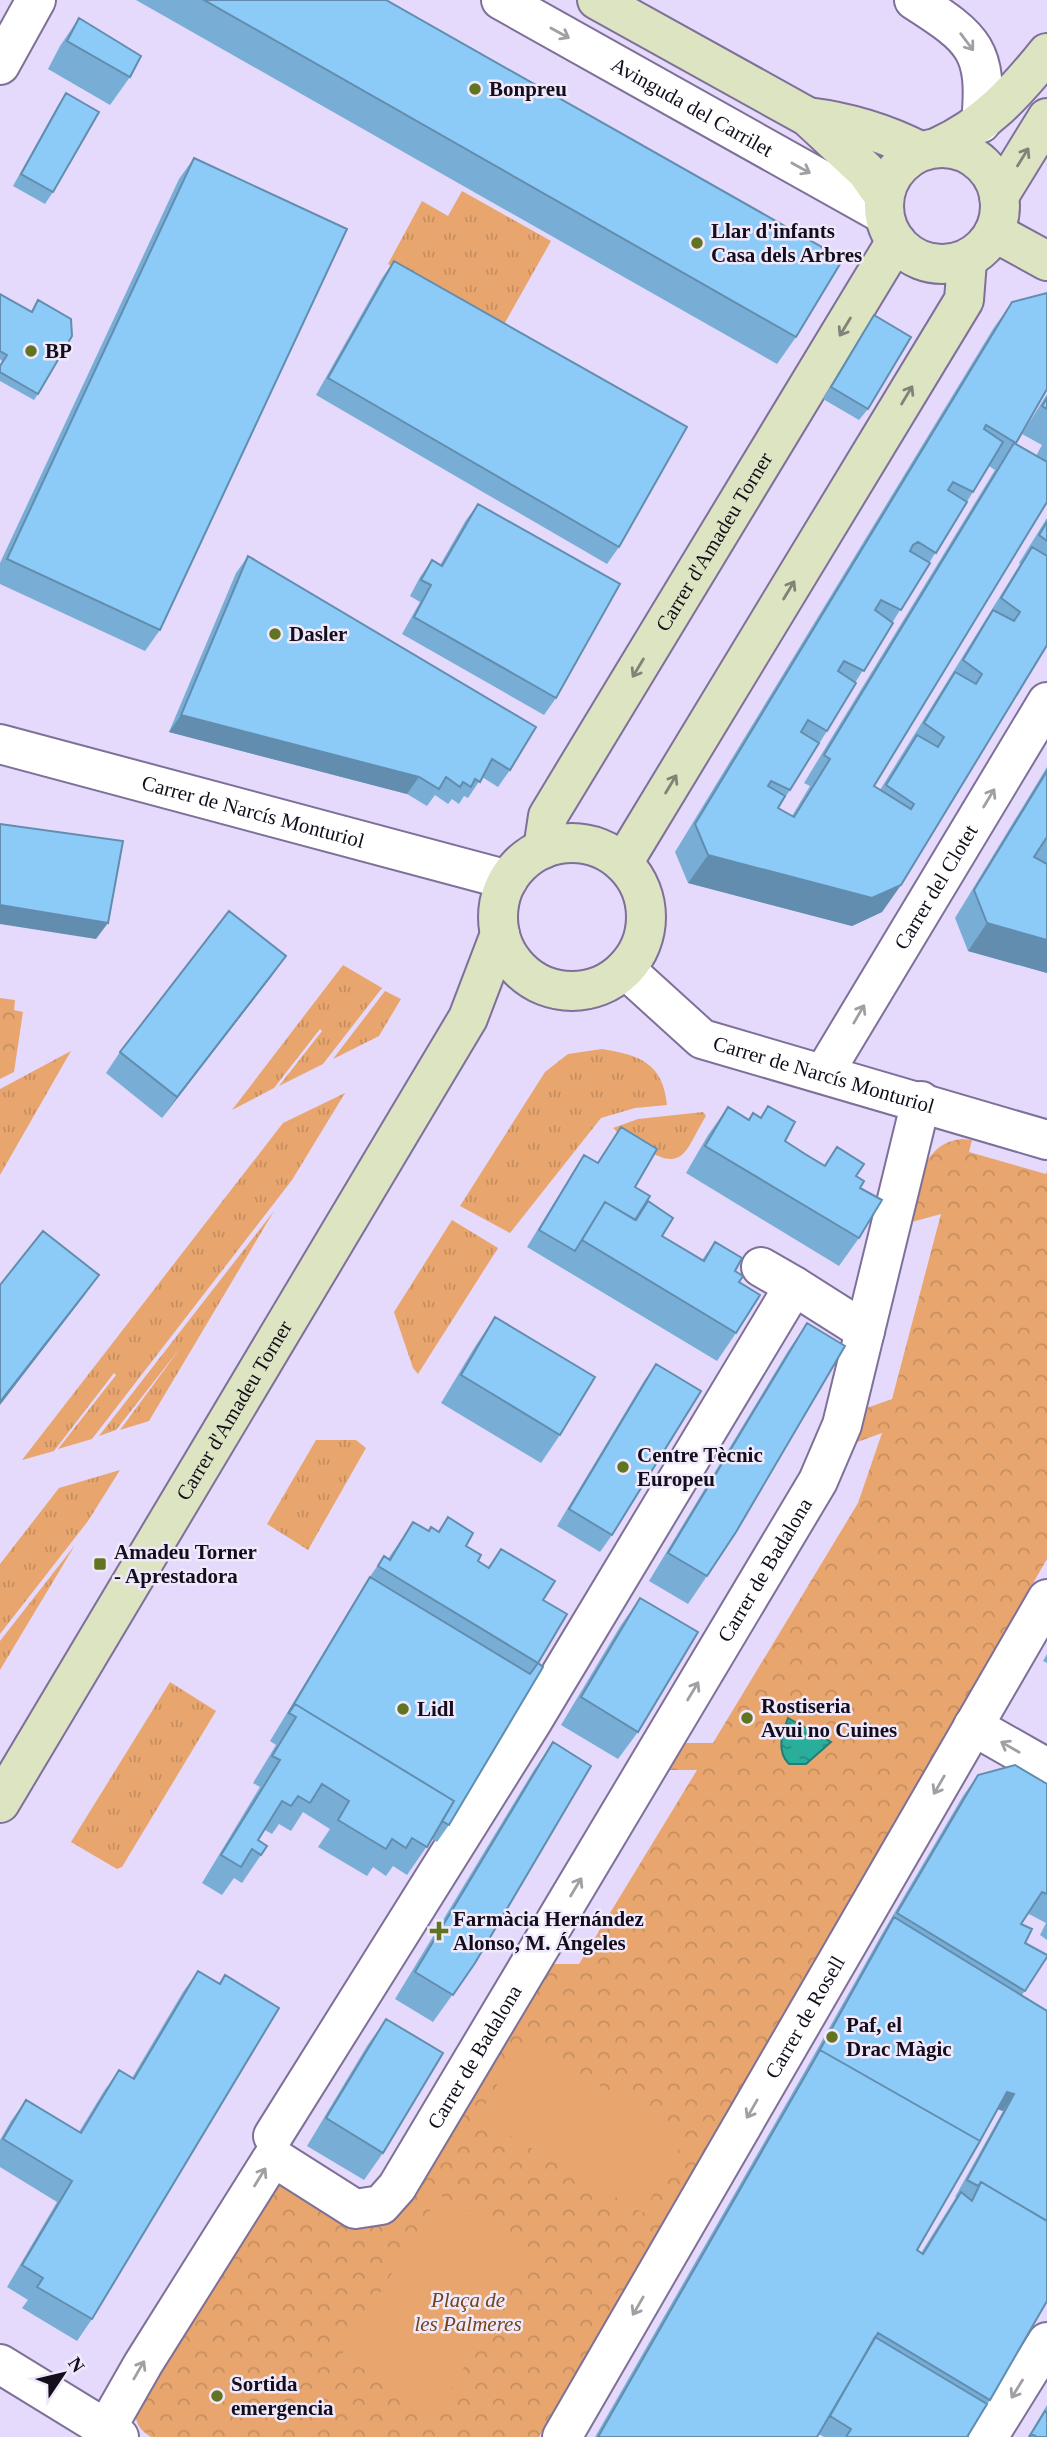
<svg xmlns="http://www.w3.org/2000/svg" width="1047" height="2437" font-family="'Times New Roman',serif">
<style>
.grass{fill:url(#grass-tufts)}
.park{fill:url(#park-crowns)}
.garden{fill:#e8a66e}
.water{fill:url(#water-ripples);stroke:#237e76;stroke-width:2}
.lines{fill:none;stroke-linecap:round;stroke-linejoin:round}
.street-casing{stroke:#7e7098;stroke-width:42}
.secondary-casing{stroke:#7e7098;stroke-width:42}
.street{stroke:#fff;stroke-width:38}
.secondary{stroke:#dce4c2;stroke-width:38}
.wall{fill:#78aed5;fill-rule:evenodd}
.shaded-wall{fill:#628dae}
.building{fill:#8ccaf8;stroke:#628dae;stroke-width:2}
.oneway{stroke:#a19ea4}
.oneway2{stroke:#828377}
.poi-dot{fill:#627422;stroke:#efe9fb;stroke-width:2.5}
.labels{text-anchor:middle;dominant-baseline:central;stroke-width:5;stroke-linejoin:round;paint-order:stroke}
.poi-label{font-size:21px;font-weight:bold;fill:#130d1c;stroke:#efe9fb;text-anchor:start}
.street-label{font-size:21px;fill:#130d1c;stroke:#efe9fb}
.park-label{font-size:21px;font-style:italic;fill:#724417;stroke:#efe9fb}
</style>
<defs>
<pattern id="grass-tufts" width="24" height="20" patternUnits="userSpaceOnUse" patternTransform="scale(1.75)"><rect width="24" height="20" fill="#e8a66e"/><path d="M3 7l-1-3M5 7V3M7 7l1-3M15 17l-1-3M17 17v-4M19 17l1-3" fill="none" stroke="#c68e5f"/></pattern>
<pattern id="park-crowns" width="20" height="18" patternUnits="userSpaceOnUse" patternTransform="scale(1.75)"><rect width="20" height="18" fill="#e8a66e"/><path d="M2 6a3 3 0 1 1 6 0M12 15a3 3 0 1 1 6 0" fill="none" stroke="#c68e5f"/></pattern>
<pattern id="water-ripples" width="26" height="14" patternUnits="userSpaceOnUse" patternTransform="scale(1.75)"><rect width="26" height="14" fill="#2aae9c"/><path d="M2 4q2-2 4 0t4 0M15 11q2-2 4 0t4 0" fill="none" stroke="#238c7e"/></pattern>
</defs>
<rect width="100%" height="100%" fill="#e5d9fc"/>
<!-- grass -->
<path class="grass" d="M462 191 551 241 502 328 388 264 422 201 448 216Z
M343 965 382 988 323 1064 279 1086 322 1031 320 1029 274 1088 232 1110Z
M385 991 401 999 379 1036 333 1059Z
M602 1049C641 1055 663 1064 667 1105L635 1108 601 1118 510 1233 460 1206 545 1072 568 1054Z
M71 1051 0 1175V1089Z
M345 1093 292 1180 92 1439 58 1449 116 1375 114 1373 54 1451 22 1460 283 1123Z
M703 1112 706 1116C686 1148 685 1174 645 1149 634 1143 621 1136 613 1128L638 1119Z
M274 1211 149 1421 120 1430 181 1347 116 1430 99 1436Z
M452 1220 498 1248 418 1374 413 1368 394 1312Z
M316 1440H356L366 1448 308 1550 267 1524Z
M120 1470 88 1521 0 1634V1564L59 1488Z
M75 1545 0 1670V1641Z
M170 1682 216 1711 122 1867 117 1869 71 1842Z"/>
<!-- park -->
<path class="park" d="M0 998 15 1000 14 1010 23 1012 14 1072 0 1079Z
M962 1139 972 1140 969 1152 1046 1174 1047 1171V1559L1000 1640 1008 1645 993 1672 984 1668 919 1780 928 1786 912 1814 902 1809 539 2437H151C141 2431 135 2424 136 2412L271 2186 281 2183 353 2223 545 1964H579L697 1770H664L680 1743H713L858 1503 882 1433 849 1445 858 1411 892 1399 941 1214 908 1223C918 1189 920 1143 962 1139Z"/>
<!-- garden -->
<path class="garden" d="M523 2041 686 2136 643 2213 478 2117Z
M440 2195 533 2249 437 2413 341 2356Z"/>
<!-- water -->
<path class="water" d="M788 1718 831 1742 806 1764H789C776 1751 782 1733 788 1718Z"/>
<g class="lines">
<defs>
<g id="street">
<path id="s1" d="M501 0 883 214"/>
<path d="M914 0C975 39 988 50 981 123"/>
<path d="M0 65 36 0"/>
<path id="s2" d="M0 744 508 880"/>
<path id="s3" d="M625 969 702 1039 1047 1140"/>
<path id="s4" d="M824 1073 1047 702"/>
<path d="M761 1267 794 1286"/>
<path d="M973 1726 1047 1768"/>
<path d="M273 2136 532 1722 794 1286 865 1331"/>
<path d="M0 2364 119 2437"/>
<path id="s5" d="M106 2429 143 2364 273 2157 355 2209 381 2205 397 2187 818 1481 842 1425 921 1101"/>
<path id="s6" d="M562 2437 1047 1599"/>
<path d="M988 2437 1047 2342"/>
</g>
<g id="secondary">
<path d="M597 0 808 117 866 171 883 195"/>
<path d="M808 117C849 122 883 132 920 151"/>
<path d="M938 147C985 126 1015 93 1047 53"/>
<circle cx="942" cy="206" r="58"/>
<path d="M999 196 1047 118"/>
<path d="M994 232 1047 261"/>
<circle cx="572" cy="917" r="74"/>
<path id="s7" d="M543 849 548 816 896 241"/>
<path d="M623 863 964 300 967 261"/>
<path id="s8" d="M0 1803 468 1018 500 934"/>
</g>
</defs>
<!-- street casing -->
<use href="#street" class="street-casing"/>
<!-- secondary casing -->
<use href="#secondary" class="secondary-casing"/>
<!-- street -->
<use href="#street" class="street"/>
<!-- secondary -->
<use href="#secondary" class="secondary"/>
</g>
<!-- wall -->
<path class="wall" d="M136 0H386L796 337 777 364Z
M79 18 130 77 110 105 48 69 60 46Z
M66 93 53 192 45 204 13 186 58 105Z
M194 158 160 630 145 651 0 584V563L179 179Z
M394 261 619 547 607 564 316 395 382 278Z
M1047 293V391L1046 390 1016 444 1036 456 1042 445 1022 434 1047 394V502L874 786 880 790 1020 564 1019 563 1047 518V645L901 885 882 912 852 926 688 883 675 852 993 329 1012 302ZM989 466 995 470 804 783 810 786 792 816 778 808 790 790 827 731 855 683Z
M0 294 31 312 38 300V394L34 400 0 381V365L2 361 0 359Z
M874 315 868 409 859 420 823 399Z
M478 504 556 698 544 715 402 634 420 602 410 596 420 577 432 560 440 565 466 520Z
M248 556 510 770 498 787 482 777 468 798 464 796 459 804 452 799 448 804 435 795 427 806 407 794 169 732 236 573Z
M1047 767V973L968 951 955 918Z
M286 956 271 977 162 1118 106 1073 120 1052Z
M768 1106 785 1141 824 1165 837 1147 856 1176 860 1188 859 1238 839 1266 686 1173 708 1135 728 1107 748 1120 760 1118Z
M621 1127 635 1187 639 1214 662 1236 702 1260 715 1242 735 1271 739 1282 736 1333 717 1361 527 1247 573 1172 584 1155 597 1163Z
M495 1317 560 1435 541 1463 441 1403 476 1345Z
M807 1323 707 1576 688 1604 649 1581 788 1351Z
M656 1364 612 1535 600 1552 557 1526 644 1381Z
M448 1517 466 1546 478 1561 488 1567 501 1549 543 1600 538 1663 449 1825 437 1842 432 1839 407 1875 393 1866 386 1876 373 1867 367 1876 318 1847 330 1829 303 1812 291 1831 279 1824 272 1834 265 1830 258 1840 261 1855 242 1883 234 1878 222 1895 202 1883 260 1787 253 1783 276 1745 270 1741 365 1584 384 1556 388 1559 413 1522 429 1531H438Z
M640 1598 638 1732 618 1759 561 1725 621 1625Z
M1047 1654V1663L1043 1661Z
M553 1742 475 1963 433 2022 395 1999 534 1770Z
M978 1775 1047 1784V1940L1040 1935 1046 1923 1027 1913 1021 1924 1025 1943 1047 1957 1022 1995 990 2400 967 2437H824L819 2434 817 2437H595L805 2071 882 1934 963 1796ZM997 2109 1003 2111 955 2197H956L921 2253 917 2250Z
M198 1971 219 1983 225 1975 92 2319 77 2341 22 2308 28 2300 7 2287 57 2202 0 2167V2140L11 2121 26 2100 79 2132 104 2091 119 2070 132 2078 183 1992Z
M386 2019 383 2153 364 2180 307 2146 367 2046Z
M1047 2405V2437H1028Z"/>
<!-- shaded-wall -->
<path class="shaded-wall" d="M181 715 419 777 407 794 169 732Z
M708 855 901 885 882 912 852 926 688 883Z
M0 905 108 923 96 939 0 924Z
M987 923 1047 940V973L968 951Z
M286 956 271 977 162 1118 177 1097Z
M99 1275 84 1296 0 1405V1402Z
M1007 2092 1014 2094 1003 2111 995 2108Z"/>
<!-- building -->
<path class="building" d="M204 0H386L843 259 796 337Z
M79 18 141 56 130 77 67 41Z
M66 93 99 112 53 192 21 174Z
M194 158 347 229 160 630 7 559Z
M394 261 687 427 619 547 328 378Z
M1047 293V389L1016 443 986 425 984 429 1003 442 973 492 953 482 948 490 967 502 936 553 918 542 913 545 910 551 930 563 901 610 881 600 875 610 893 623 864 671 844 661 838 671 856 683 827 731 808 720 801 732 819 743 790 790 771 781 768 786 785 796 778 808 794 817 830 759 824 755 1014 443 1047 462V502L874 786 911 809 914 804 886 785 917 735 938 747 944 737 924 723 955 672 976 684 982 674 963 660 993 610 1014 621 1020 612 1001 598 1032 547 1047 556V645L901 885 872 898 708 855 695 824 1012 302Z
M0 294 32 312 38 300 71 319 72 336 38 394 0 372V366L7 355 0 351Z
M874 315 911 337 868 409 831 387Z
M1047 398V409L1042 406Z
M478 504 620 584 556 698 414 617 431 585 421 580 432 560 442 566Z
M1047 522V541L1039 535Z
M248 556 536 727 510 770 492 759 480 782 475 779 471 787 463 782 460 787 446 777 439 789 419 777 181 715Z
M1047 771V837L1034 857 1047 864V940L987 923 974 890Z
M0 824 123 841 108 923 0 905Z
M229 911 286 956 177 1097 120 1052Z
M768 1106 795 1122 785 1141 805 1154 825 1166 837 1147 864 1164 856 1176 864 1181 860 1188 882 1200 859 1238 705 1146 728 1107 749 1120 753 1113 761 1118Z
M621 1127 657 1149 635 1187 650 1196 635 1220 605 1202 575 1251 539 1230 584 1155 598 1163Z
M648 1201 673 1218 662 1236 704 1261 715 1242 742 1258 735 1271 743 1276 739 1282 760 1295 736 1333 582 1240 605 1202 636 1220Z
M43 1231 99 1275 0 1402V1285Z
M495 1317 595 1377 560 1435 461 1375Z
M807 1323 845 1346 736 1532 707 1576 668 1553Z
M656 1364 701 1391 612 1535 569 1509Z
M448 1517 473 1533 466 1546 481 1555 478 1561 489 1568 501 1549 555 1581 543 1600 567 1614 538 1663 378 1566 384 1556 390 1560 413 1522 429 1531 431 1527 439 1532Z
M370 1577 530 1674 538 1663 543 1667 449 1825 442 1821 454 1801 295 1704 288 1714Z
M640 1598 698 1632 638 1732 581 1697Z
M295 1704 454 1801 427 1847 412 1838 406 1848 392 1839 386 1849 338 1820 349 1801 322 1784 310 1803 298 1796 291 1806 282 1801 258 1840 267 1846 261 1855 252 1849 241 1867 221 1855 280 1760 272 1756 296 1717 289 1713Z
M553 1742 591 1766 475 1963 453 1995 415 1972Z
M1015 1765 1047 1784V1894L1042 1892 1021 1924 1032 1929 1025 1943 1047 1955V1957L1025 1991 897 1913 978 1775Z
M894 1917 1047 2011V2221L981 2182 978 2186 967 2180 1014 2094 1007 2092 980 2141 820 2050 817 2055Z
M198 1971 220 1984 225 1975 279 2008 92 2319 37 2287 43 2278 22 2265 72 2181 3 2139 26 2100 81 2133 119 2070 134 2079Z
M386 2019 443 2053 383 2153 326 2118Z
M820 2050 980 2141 917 2250 923 2254 961 2192 972 2201 981 2182 1047 2221V2301L990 2400 878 2333 817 2437H598Z
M875 2337 987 2404 967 2437H846L851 2429 830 2416Z
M1045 2411 1047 2413V2437H1037L1032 2434 1029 2437Z"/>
<!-- one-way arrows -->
<defs><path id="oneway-shaft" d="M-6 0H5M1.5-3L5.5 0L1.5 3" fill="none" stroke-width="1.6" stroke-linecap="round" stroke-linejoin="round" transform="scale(1.75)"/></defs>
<g class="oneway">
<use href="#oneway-shaft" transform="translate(560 33) rotate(29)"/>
<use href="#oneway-shaft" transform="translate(967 42) rotate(53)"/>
<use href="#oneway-shaft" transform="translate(801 168) rotate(29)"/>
<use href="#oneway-shaft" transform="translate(989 798) rotate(-59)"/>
<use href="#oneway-shaft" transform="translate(859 1014) rotate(-60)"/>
<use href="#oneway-shaft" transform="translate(693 1691) rotate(-59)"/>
<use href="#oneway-shaft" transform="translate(1010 1747) rotate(-150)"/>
<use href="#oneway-shaft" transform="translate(939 1785) rotate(120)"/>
<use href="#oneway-shaft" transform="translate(576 1887) rotate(-59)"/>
<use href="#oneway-shaft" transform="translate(752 2109) rotate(120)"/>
<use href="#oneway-shaft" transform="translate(260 2177) rotate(-58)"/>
<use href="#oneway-shaft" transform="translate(638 2306) rotate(120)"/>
<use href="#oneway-shaft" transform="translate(139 2370) rotate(-60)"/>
<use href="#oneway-shaft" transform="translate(1017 2389) rotate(122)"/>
</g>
<g class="oneway2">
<use href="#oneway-shaft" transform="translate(1023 157) rotate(-58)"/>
<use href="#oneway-shaft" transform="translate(845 327) rotate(121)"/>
<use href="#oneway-shaft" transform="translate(907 395) rotate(-59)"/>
<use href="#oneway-shaft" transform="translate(789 590) rotate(-59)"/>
<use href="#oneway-shaft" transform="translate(638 668) rotate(121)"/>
<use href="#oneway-shaft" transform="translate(671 784) rotate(-59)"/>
</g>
<!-- markers -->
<g class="poi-dot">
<circle cx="475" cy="89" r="7"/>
<circle cx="697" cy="243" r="7"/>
<circle cx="31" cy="351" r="7"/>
<circle cx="275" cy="634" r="7"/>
<circle cx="623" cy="1467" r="7"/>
<rect x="93" y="1557" width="14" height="14" rx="3.5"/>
<circle cx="403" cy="1709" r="7"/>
<circle cx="747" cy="1718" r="7"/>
<path d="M435.5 1920.5h7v7h7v7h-7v7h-7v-7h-7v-7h7z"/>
<circle cx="832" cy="2037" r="7"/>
<circle cx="217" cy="2396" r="7"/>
</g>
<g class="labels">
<!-- poi labels -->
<g class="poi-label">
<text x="489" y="89">Bonpreu</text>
<text x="711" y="231">Llar d'infants<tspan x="711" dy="24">Casa dels Arbres</tspan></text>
<text x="45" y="351">BP</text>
<text x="289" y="634">Dasler</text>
<text x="637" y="1455">Centre Tècnic<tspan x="637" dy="24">Europeu</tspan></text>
<text x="114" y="1552">Amadeu Torner<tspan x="114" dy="24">- Aprestadora</tspan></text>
<text x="761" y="1706">Rostiseria<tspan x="761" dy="24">Avui no Cuines</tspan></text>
<text x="417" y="1709">Lidl</text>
<text x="453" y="1919">Farmàcia Hernández<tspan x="453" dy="24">Alonso, M. Ángeles</tspan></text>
<text x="846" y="2025">Paf, el<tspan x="846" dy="24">Drac Màgic</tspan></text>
<text x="231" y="2384">Sortida<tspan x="231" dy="24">emergencia</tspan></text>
</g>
<!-- street labels -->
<g class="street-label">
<text stroke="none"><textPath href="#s1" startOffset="219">Avinguda del Carrilet</textPath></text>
<text stroke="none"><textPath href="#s7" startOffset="354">Carrer d'Amadeu Torner</textPath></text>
<text stroke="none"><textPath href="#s2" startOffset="262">Carrer de Narcís Monturiol</textPath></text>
<text stroke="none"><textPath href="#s4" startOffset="217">Carrer del Clotet</textPath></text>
<text stroke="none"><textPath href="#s3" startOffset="231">Carrer de Narcís Monturiol</textPath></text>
<text stroke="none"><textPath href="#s8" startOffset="457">Carrer d'Amadeu Torner</textPath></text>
<text stroke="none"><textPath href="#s5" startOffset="1185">Carrer de Badalona</textPath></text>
<text stroke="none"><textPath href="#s6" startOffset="485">Carrer de Rosell</textPath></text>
<text stroke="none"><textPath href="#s5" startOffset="618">Carrer de Badalona</textPath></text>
</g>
<!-- park labels -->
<g class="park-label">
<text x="468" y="2300">Plaça de<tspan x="468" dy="24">les Palmeres</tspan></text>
</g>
</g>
<!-- north arrow -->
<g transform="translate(63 2374) rotate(55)" stroke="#efe9fb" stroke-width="5" paint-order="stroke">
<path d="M0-5L12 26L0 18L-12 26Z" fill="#130d1c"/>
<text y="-10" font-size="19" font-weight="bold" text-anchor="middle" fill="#130d1c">N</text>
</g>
</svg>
